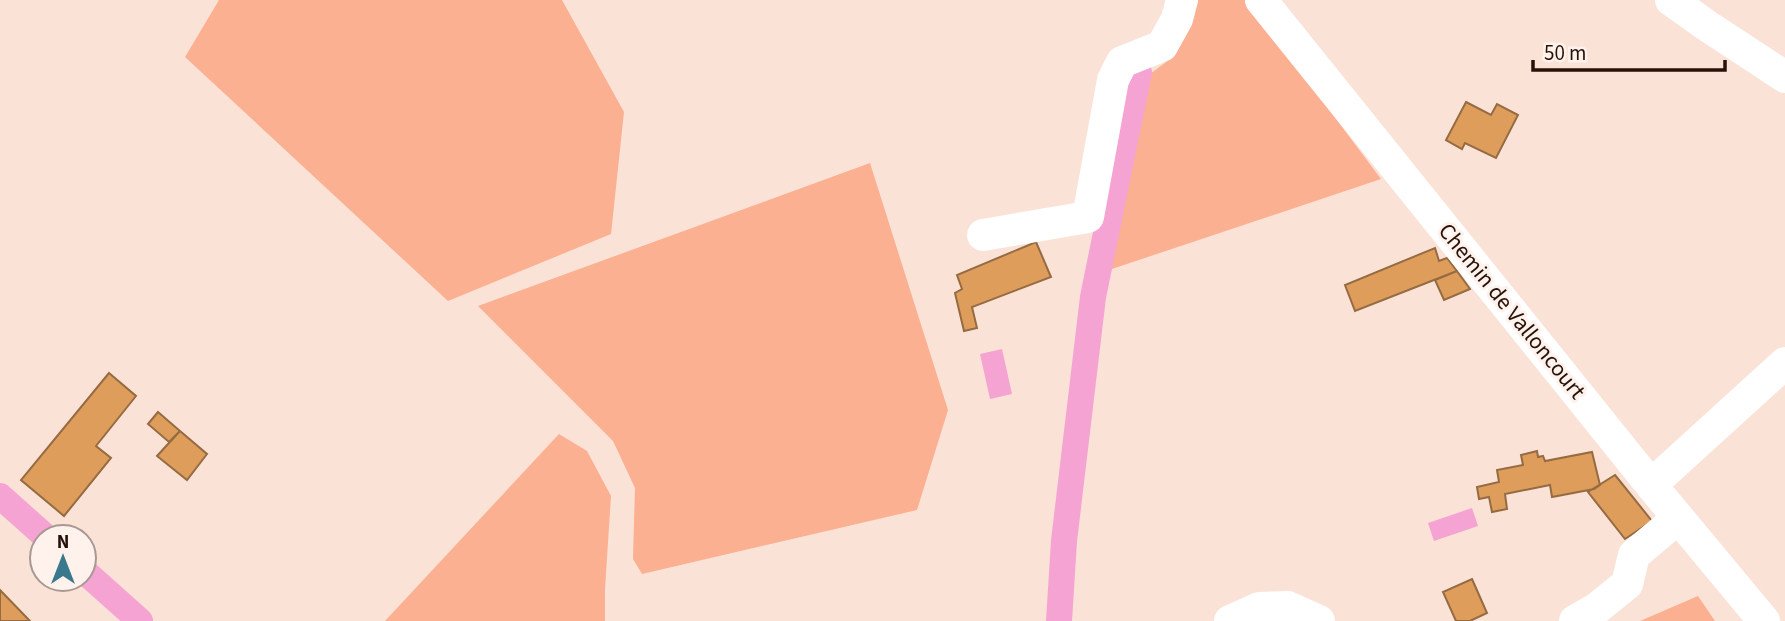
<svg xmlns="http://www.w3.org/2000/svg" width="1785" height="621" font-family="'Source Sans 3',sans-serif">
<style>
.green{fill:#fab091}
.water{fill:#f5a3d3}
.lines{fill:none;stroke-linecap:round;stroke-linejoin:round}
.canal{stroke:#f5a3d3;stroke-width:26}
.building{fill:#df9d5c;stroke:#956b42;stroke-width:2}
.minor{stroke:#fff;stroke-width:32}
.labels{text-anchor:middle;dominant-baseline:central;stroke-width:6;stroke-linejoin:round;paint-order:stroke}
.street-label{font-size:23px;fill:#271209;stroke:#fff2ed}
</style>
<rect width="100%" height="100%" fill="#fbe2d7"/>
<!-- green -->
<path class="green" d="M219 0H562L624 112 611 234 448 301 185 57Z
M1193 0H1247L1381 179 1106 271 1142 80 1166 62 1185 37Z
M870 163 948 410 917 510 642 574 633 559 635 488 613 441 478 306Z
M559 434 587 451 611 496 605 589V621H385Z
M1698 596 1715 621H1640Z"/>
<!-- water -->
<path class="water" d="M1002 349 1012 394 990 399 980 354Z
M1472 508 1478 526 1434 541 1428 523Z"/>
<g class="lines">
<!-- canal -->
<path class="canal" d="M0 496 46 537
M84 571 140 621
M1059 621 1064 541 1093 297 1139 72"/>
</g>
<!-- building -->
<path class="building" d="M1466 102 1491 115 1497 104 1518 115 1496 158 1465 143 1462 149 1446 140Z
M1036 242 1051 277 972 307 977 328 964 331 955 293 962 289 957 275Z
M1435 248 1439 261 1447 258 1457 271 1355 311 1345 285Z
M1457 271 1470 289 1444 300 1435 280Z
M109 373 136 396 96 446 111 458 64 516 21 480Z
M158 412 180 431 169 442 148 424Z
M180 431 207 454 187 480 157 456Z
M1537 451 1538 457 1543 456 1545 461 1592 452 1600 485 1594 489 1552 497 1550 485 1505 494 1507 509 1492 512 1489 497 1479 499 1477 487 1499 482 1497 470 1523 465 1521 455Z
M1615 475 1652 521 1625 539 1588 492Z
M1472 579 1487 613 1470 621H1456L1443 592Z
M0 590 30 621H0Z"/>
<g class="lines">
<!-- minor -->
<path class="minor" d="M1261 0 1651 485 1764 621
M1671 0 1706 25 1785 77
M983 235 1088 217 1113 80 1122 62 1162 46 1177 19 1182 0
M1651 485 1785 363
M1230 621 1259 608 1288 607 1319 621
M1575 621 1596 609 1627 584 1634 555 1678 518"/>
</g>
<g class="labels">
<!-- street labels -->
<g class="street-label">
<text transform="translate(1512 311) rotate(51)">Chemin de Valloncourt</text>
</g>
</g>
<!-- north arrow -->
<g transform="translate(63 558)"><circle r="33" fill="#fff2ed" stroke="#a99892" stroke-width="2"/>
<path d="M0-5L12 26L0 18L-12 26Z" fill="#3a788d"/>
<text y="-10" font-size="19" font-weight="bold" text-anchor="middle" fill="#271209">N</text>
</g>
<!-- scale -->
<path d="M1533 60v10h192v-10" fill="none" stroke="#271209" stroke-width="3.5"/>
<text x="1544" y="60" font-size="21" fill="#271209" stroke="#fff2ed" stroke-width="5" paint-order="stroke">50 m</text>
</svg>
